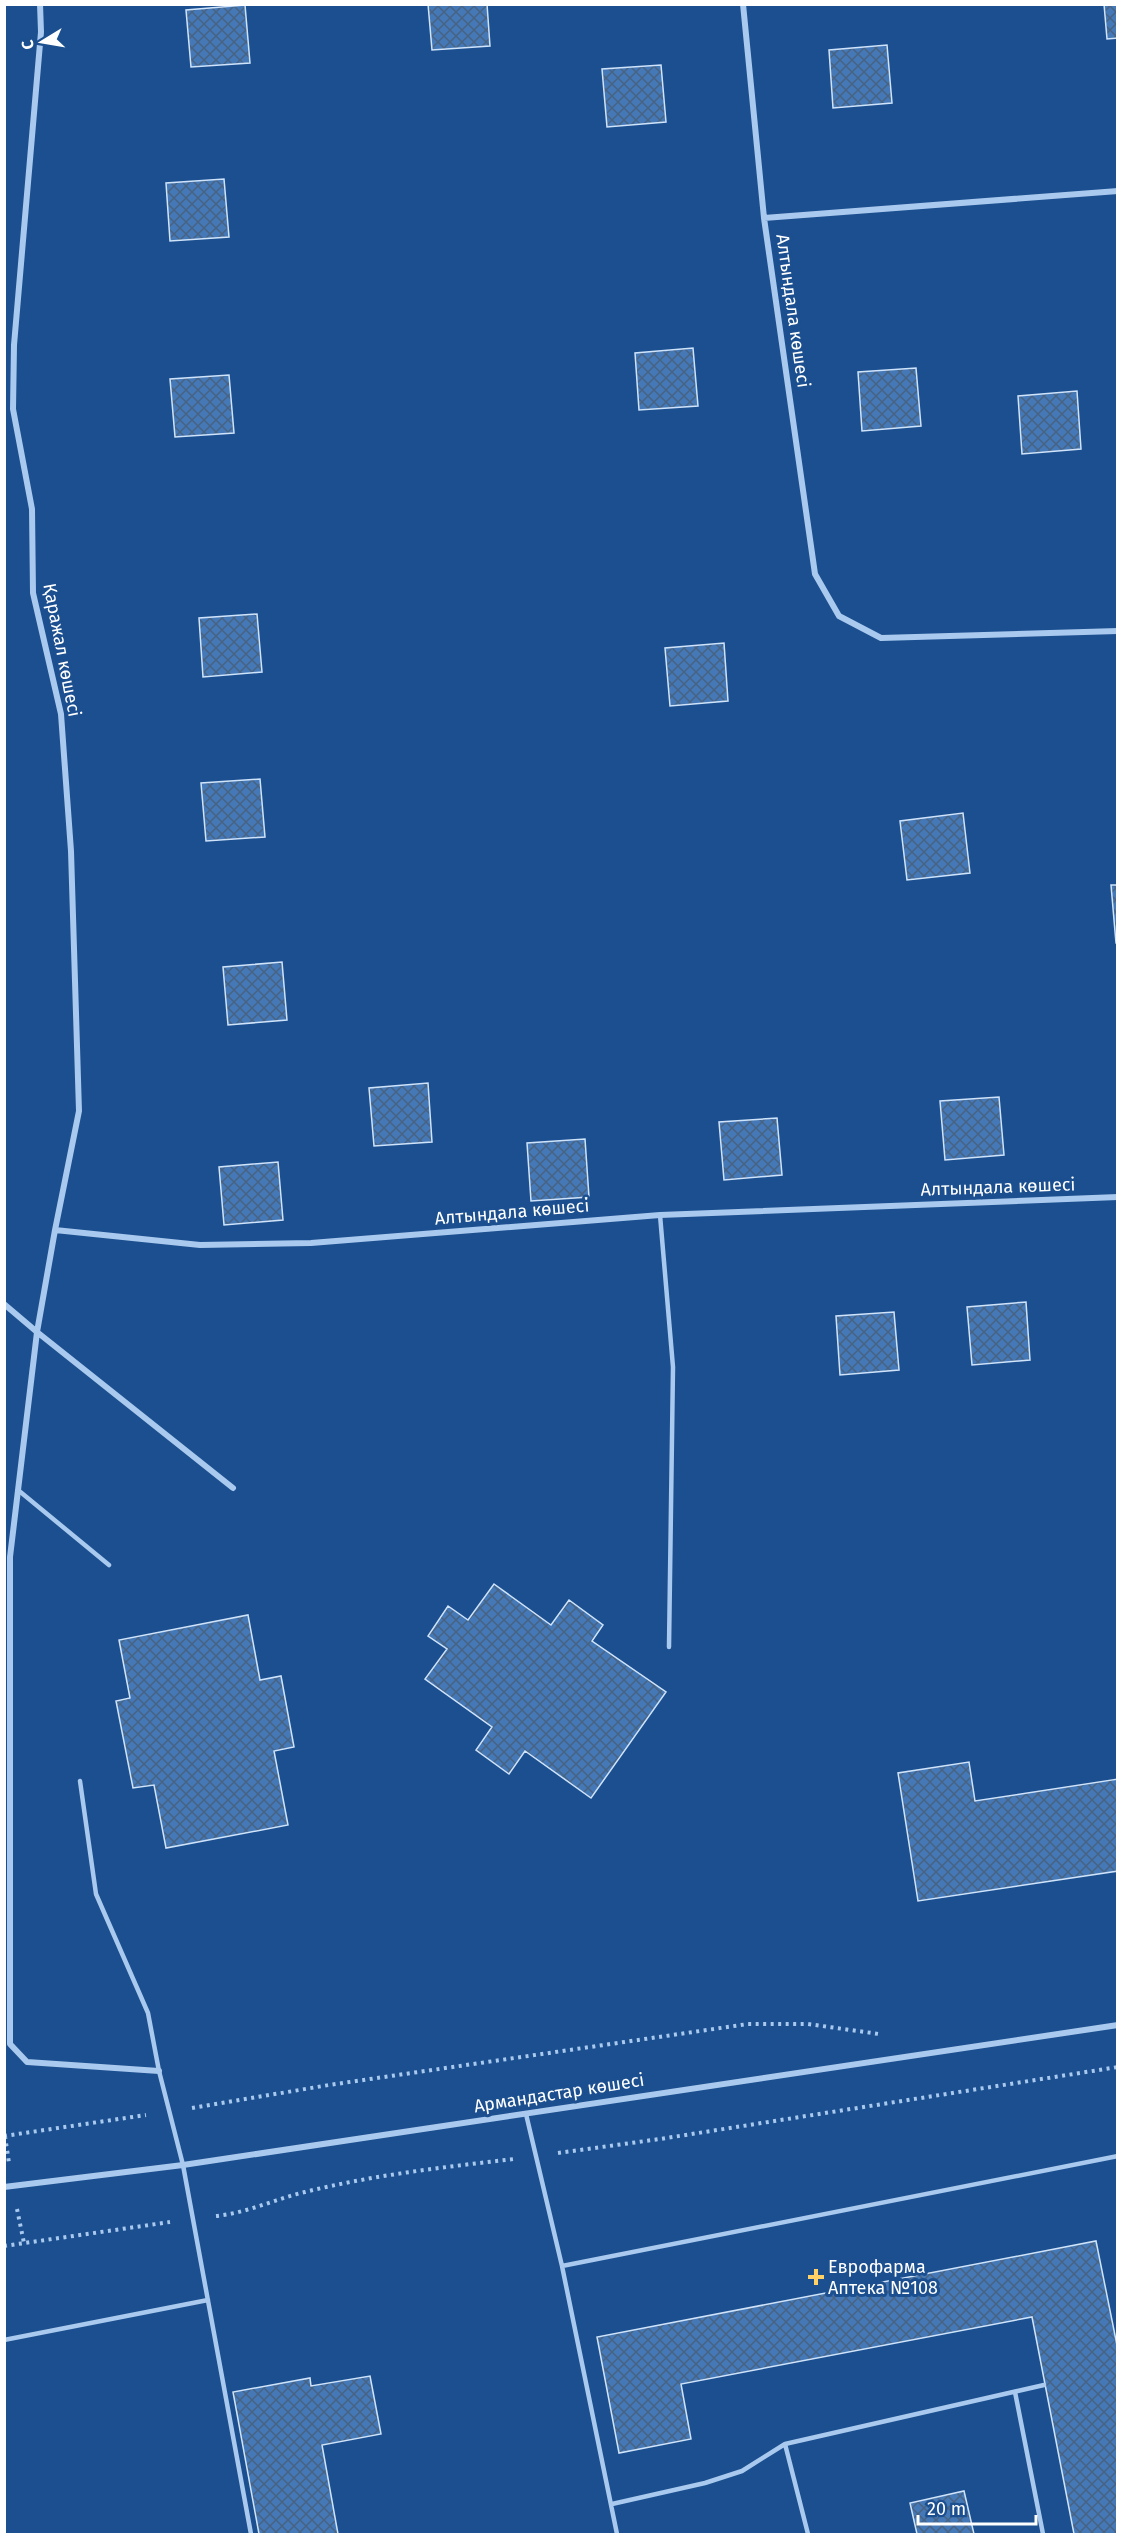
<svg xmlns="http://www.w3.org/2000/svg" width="1122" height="2539" font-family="'Fira Sans',sans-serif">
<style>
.building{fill:url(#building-cross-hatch);stroke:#cfe3fa;stroke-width:1.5}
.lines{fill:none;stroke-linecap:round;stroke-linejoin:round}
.path{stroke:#a9c9ee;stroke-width:4;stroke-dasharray:3 4.5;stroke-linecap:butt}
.lane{stroke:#a9c9ee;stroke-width:4.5}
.street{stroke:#a9c9ee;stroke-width:6}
.poi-dot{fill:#ffd166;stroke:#1b4f8f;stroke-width:2}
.labels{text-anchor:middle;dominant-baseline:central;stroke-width:6;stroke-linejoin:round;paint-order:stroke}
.street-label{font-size:18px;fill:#fff;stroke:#1b4f8f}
.poi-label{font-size:18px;fill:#fff;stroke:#1b4f8f;text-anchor:start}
</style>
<defs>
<pattern id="building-cross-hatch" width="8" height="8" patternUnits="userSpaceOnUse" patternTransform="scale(1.5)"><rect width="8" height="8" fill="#4478b7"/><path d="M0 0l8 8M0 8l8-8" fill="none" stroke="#486282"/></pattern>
</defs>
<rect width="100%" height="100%" fill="#1b4f8f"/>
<!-- building -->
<path class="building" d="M428 4H487L490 46 432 50Z
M1104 4H1118V38L1107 39Z
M245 5 250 63 191 67 186 10Z
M887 45 892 103 833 108 829 50Z
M661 65 666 122 607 127 602 69Z
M224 179 229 237 170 241 166 183Z
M693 348 698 406 639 410 635 353Z
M916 368 921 426 862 431 858 372Z
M229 375 234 433 175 437 170 379Z
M1077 391 1081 449 1022 454 1018 396Z
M257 614 262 672 203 677 199 618Z
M724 643 728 701 670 706 665 648Z
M260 779 265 837 206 841 201 783Z
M963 813 970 873 907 880 900 821Z
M1111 885H1118V943H1116Z
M282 962 287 1020 228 1025 223 967Z
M428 1083 432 1142 374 1146 369 1088Z
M999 1097 1004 1155 945 1160 940 1101Z
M777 1118 782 1175 724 1180 719 1122Z
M585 1139 589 1197 531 1201 527 1143Z
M278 1162 283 1220 224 1225 219 1167Z
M1026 1302 1030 1360 972 1365 967 1307Z
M894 1312 899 1370 840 1375 836 1316Z
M494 1584 551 1625 569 1600 603 1625 592 1641 666 1692 591 1798 525 1751 509 1774 476 1750 492 1727 425 1679 447 1649 428 1636 448 1606 468 1620Z
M248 1615 260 1680 281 1676 294 1747 274 1751 288 1825 166 1848 154 1785 133 1788 116 1701 130 1698 119 1640Z
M969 1762 975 1801 1118 1779V1871L918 1901 898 1773Z
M1096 2241 1118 2350V2534H1074L1032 2317 681 2384 691 2439 619 2453 597 2337Z
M370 2376 381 2434 322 2445 338 2534H259L233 2392 310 2378 311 2386Z
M964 2491 974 2534H917L910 2503Z"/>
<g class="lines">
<!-- path -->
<path class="path" d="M192 2108 329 2085 748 2024H808L879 2034
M4 2136 146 2115
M5 2136 9 2163
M558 2153 660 2139 1118 2067
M17 2209 24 2243
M216 2216C247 2213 275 2199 305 2192 373 2175 445 2167 514 2159
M4 2246 170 2222"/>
<!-- lane -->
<path class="lane" d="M660 1215 673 1367 669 1647
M18 1490 109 1565
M80 1781 96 1894 148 2013 159 2071 183 2165 251 2534
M526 2114 562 2266
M4 2340 208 2300
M1015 2392 1043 2534
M612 2504 705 2483 742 2471 785 2444
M617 2534 562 2266 1118 2156
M808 2534 785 2444 1044 2385"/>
<!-- street -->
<path class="street" d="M40 4 41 32 14 345 13 409 32 509 33 593 61 714 71 851 79 1111 55 1230
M743 4 764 218 815 574 839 616 881 638 1118 631
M764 218 1118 191
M4 1304 37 1332 55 1230 200 1245 311 1243 660 1215 1118 1197
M37 1332 10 1557V2044L27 2062 159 2071
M37 1332 233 1488
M4 2187 183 2165 1118 2025"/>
</g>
<!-- markers -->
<path class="poi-dot" d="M813 2268h6v6h6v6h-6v6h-6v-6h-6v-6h6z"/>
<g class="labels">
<!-- street labels -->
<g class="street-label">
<text transform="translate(793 311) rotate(82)">Алтындала көшесі</text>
<text transform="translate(62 650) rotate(79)">Қаражал көшесі</text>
<text transform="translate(998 1187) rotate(-2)">Алтындала көшесі</text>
<text transform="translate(512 1212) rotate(-5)">Алтындала көшесі</text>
<text transform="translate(559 2093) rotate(-9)">Армандастар көшесі</text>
</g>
<!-- poi labels -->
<g class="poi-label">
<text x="828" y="2267">Еврофарма<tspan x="828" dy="21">Аптека №108</tspan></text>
</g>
</g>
<!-- border -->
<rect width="1122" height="2539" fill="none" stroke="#ffffff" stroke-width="12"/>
<!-- north arrow -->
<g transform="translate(42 42) rotate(259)" stroke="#1b4f8f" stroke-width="4.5" paint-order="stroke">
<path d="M0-4.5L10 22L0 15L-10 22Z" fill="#ffffff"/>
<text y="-9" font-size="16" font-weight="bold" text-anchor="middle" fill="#ffffff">С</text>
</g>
<!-- scale -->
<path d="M918 2515v9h118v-9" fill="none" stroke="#ffffff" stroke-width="3"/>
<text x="927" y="2515" font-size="18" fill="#ffffff" stroke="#1b4f8f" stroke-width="4.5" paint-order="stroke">20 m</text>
</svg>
